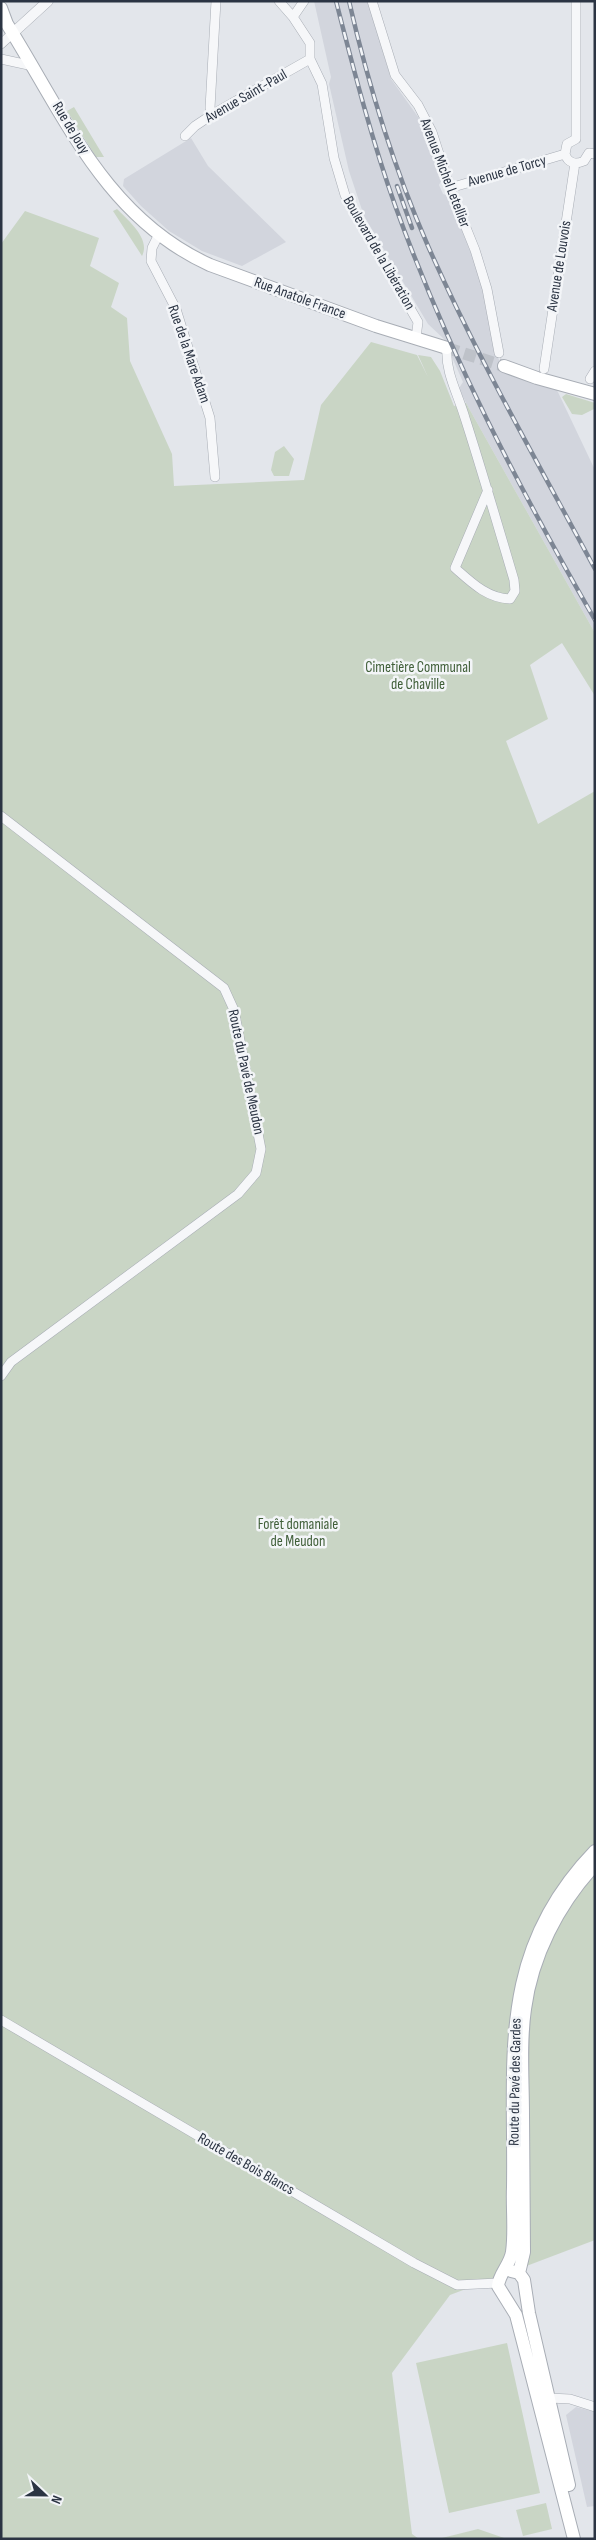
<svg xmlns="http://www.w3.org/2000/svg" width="596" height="2540" font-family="'Sofia Sans Condensed',sans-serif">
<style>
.built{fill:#d2d5dd}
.green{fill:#c9d5c5}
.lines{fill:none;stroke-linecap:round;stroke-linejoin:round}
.secondary-tunnel{stroke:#bec2c9;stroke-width:12;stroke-dasharray:12 6;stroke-linecap:butt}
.minor-casing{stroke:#a8adb5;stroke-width:10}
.tertiary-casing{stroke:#a8adb5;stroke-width:11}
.secondary-casing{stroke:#a8adb5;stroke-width:14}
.minor{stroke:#f6f7f9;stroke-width:9}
.tertiary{stroke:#f6f7f9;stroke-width:10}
.secondary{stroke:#fff;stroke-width:12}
.rail-casing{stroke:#7d8694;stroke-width:4.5}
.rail{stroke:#f3f5f8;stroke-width:2.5;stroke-dasharray:8;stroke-linecap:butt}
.labels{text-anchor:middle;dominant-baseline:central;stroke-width:5;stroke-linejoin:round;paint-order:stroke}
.street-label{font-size:15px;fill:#2b3443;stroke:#f3f5f8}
.park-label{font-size:15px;fill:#405f39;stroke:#f3f5f8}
</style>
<rect width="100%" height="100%" fill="#e3e6eb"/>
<!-- built -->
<path class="built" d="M314 1H368L391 79 421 121 434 151 442 179 439 185 443 194 449 196 471 253 483 289 495 350 504 372 556 388 595 470V633L466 403 459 388 463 382 444 339 428 324 364 216 349 171 329 84 331 77Z
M191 138 208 166 286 242 242 266 202 251 169 231 141 206 123 186 124 179Z
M576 2407 595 2412V2506L587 2507 566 2415Z"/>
<!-- green -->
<path class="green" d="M74 107 104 157H96L67 111Z
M117 209C128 220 151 239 142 256L113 211Z
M25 211 99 238 90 266 119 283 111 307 127 318 130 361 172 454 174 486 304 480 321 405 371 342 417 355 428 377 418 355 431 357 440 371 454 406 466 403 595 633V696L562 643 530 665 548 719 506 741 538 824 595 791V2240L450 2295 392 2373 412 2534 419 2539H1V244Z
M566 394 595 403 594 409 582 415 572 414 562 397Z
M284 446 294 459 289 476H274L271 470 275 452Z
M507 2343 540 2493 449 2513 416 2363Z
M546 2503 552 2529 523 2536 516 2510Z
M478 2529 507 2539H438Z"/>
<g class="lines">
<!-- secondary-tunnel -->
<path class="secondary-tunnel" d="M447 348 504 366"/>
<defs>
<path id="minor" d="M279 1 293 17 310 43V59L322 84 334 158 345 195 418 322 416 338
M372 1 395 75 418 105 432 132 450 188 475 250 487 289 499 353
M576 1V139L567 144 565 154C568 163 575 165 584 161L589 153 595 154
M293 17 304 1
M1 44 13 33
M1 59 33 66
M213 114 210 108 216 1
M185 136 195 126 213 114 310 59
M450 188 565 154
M158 236 152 248 151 261 176 309 210 418 215 477
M447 348C445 372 458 394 465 418 482 471 498 526 514 580L515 591 510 599C487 598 472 583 455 568L488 490
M544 369 575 163
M590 379 595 371
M1 816 224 988 234 1010 261 1149 256 1173 238 1194 11 1362 1 1376
M1 2020 414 2263 457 2285 498 2283
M549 2398 570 2399 595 2407"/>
<path id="tertiary" d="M13 33 48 1"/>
<path id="secondary" d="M1 8 7 24C65 117 106 218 210 265L376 326 447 348
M504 366 537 378 595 394
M511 2271 519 2273 524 2280 529 2313 569 2485
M519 2273 524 2252C524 2206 523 2161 523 2115 523 2080 520 2044 525 2009 532 1956 558 1905 595 1865
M574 2539 516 2315 498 2286C499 2274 510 2265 512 2252 515 2231 512 2208 513 2187 515 2059 496 1953 595 1851"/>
</defs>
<!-- minor casing -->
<use href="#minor" class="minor-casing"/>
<!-- tertiary casing -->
<use href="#tertiary" class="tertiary-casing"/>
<!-- secondary casing -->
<use href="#secondary" class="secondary-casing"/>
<!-- minor -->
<use href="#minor" class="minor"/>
<!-- tertiary -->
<use href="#tertiary" class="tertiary"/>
<!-- secondary -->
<use href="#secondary" class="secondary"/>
<defs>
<path id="rail" d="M336 1C354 71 372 141 396 208 448 352 519 488 595 620
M349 1C368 84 394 168 428 246 477 357 538 463 595 569
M397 186 412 228"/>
</defs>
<!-- rail casing -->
<use href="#rail" class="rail-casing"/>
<!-- rail -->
<use href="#rail" class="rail"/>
</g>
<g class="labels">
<!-- street labels -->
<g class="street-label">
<text transform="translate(246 96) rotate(-30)">Avenue Saint-Paul</text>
<text transform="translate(71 128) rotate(59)">Rue de Jouy</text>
<text transform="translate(507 171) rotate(-16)">Avenue de Torcy</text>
<text transform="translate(445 173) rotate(69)">Avenue Michel Letellier</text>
<text transform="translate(379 253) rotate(60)">Boulevard de la Libération</text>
<text transform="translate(559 266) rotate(-81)">Avenue de Louvois</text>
<text transform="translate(300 298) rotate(20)">Rue Anatole France</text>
<text transform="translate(189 354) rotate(71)">Rue de la Mare Adam</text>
<text transform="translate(246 1072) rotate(78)">Route du Pavé de Meudon</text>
<text transform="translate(515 2082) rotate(-89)">Route du Pavé des Gardes</text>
<text transform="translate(246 2164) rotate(30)">Route des Bois Blancs</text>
</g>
<!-- park labels -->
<g class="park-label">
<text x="418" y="667">Cimetière Communal<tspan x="418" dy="17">de Chaville</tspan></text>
<text x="298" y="1524">Forêt domaniale<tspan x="298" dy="17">de Meudon</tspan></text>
</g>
</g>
<!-- border -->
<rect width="596" height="2540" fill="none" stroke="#2b3443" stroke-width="5"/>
<!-- north arrow -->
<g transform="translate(45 2495) rotate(112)" stroke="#f3f5f8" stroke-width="4" paint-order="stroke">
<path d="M0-4L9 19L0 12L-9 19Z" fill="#2b3443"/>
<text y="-8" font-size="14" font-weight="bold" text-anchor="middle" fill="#2b3443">N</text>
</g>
</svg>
